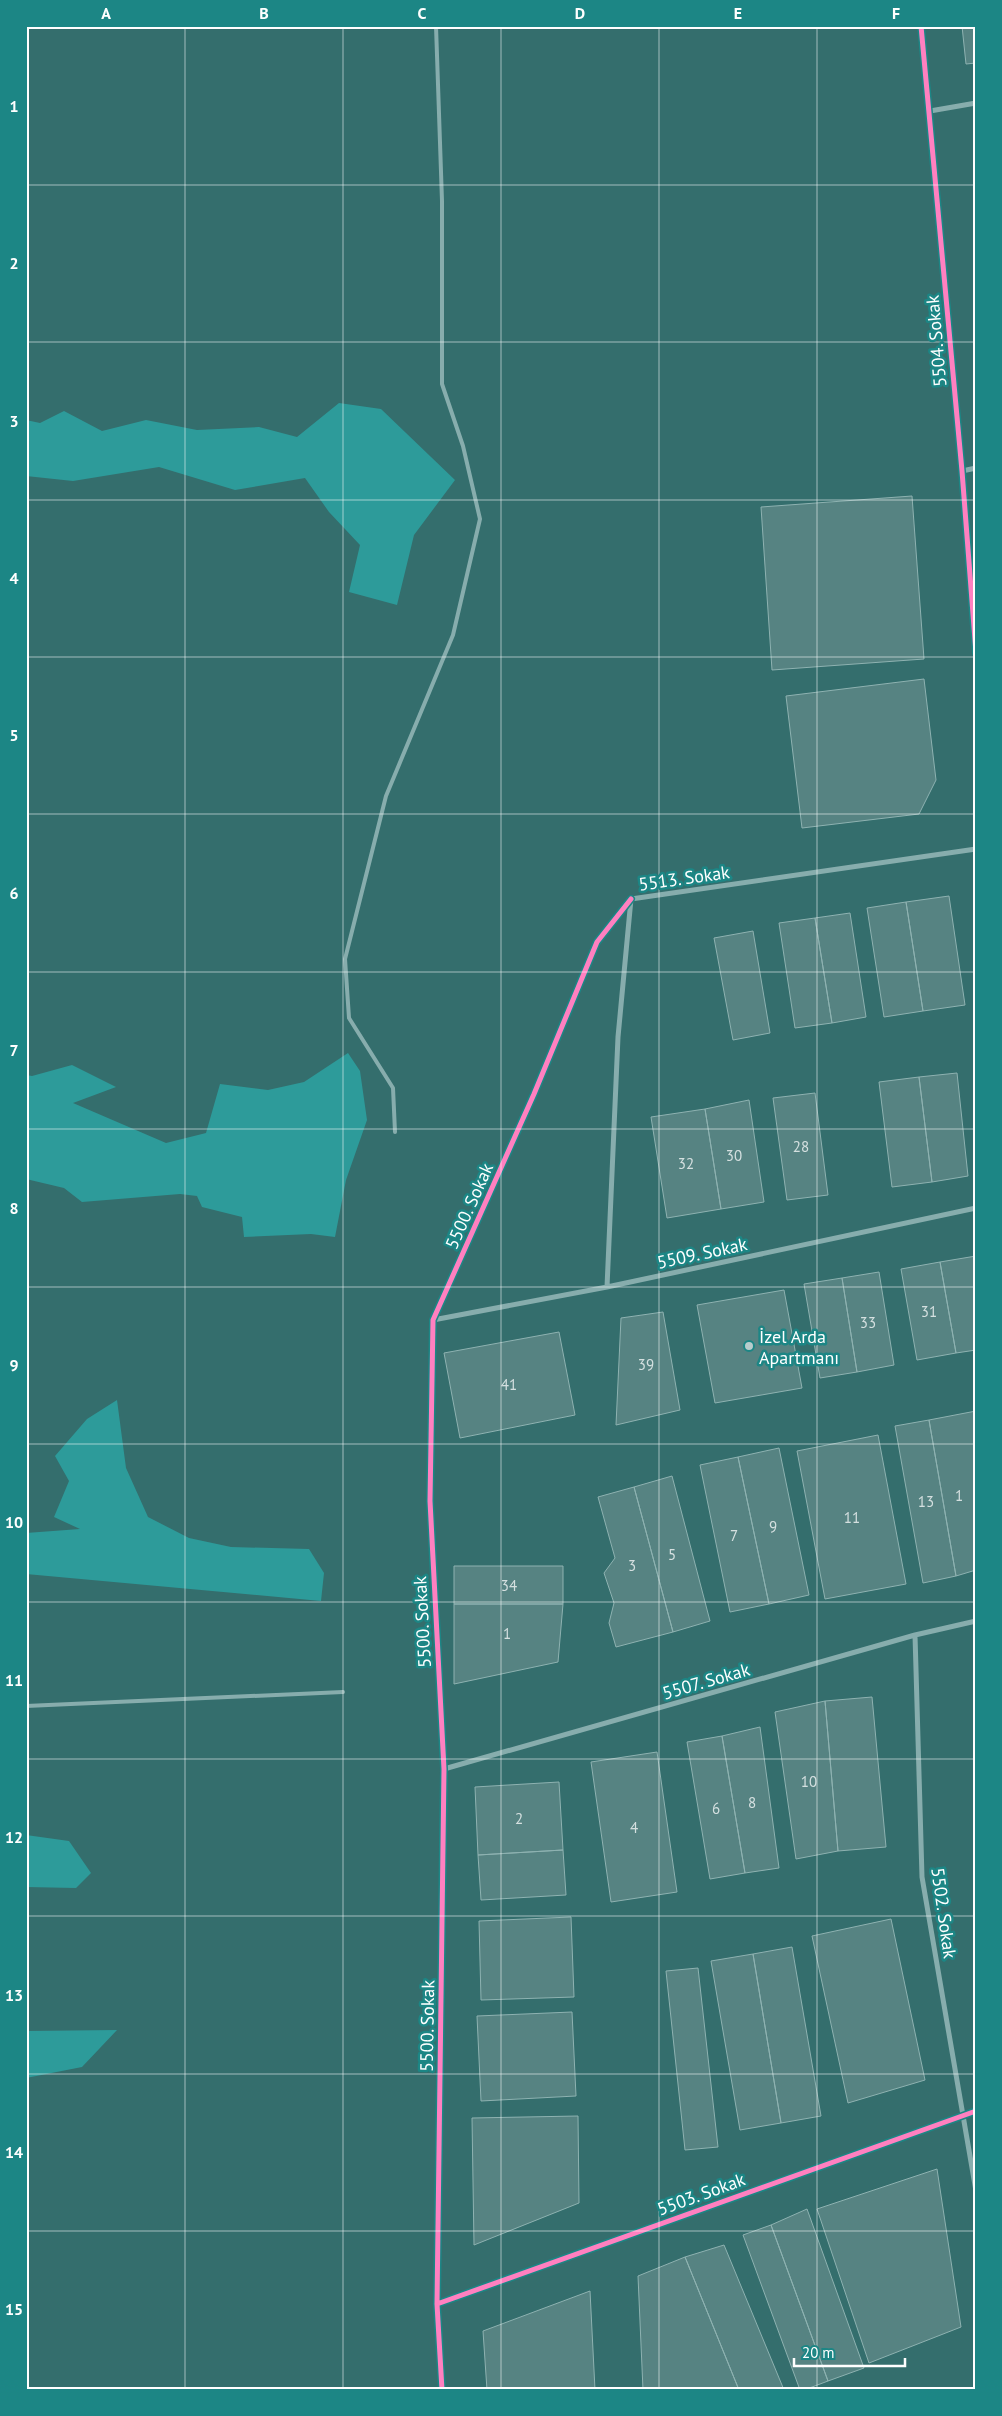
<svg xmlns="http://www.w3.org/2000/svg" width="1002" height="2416" font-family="'PT Sans',sans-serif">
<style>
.green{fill:#2d9b9a}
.building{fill:#568382;stroke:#8eb2b1}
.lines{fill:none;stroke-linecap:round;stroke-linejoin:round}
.lane{stroke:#87adad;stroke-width:4}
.street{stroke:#87adad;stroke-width:5}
.cycleway-casing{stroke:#1c8685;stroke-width:8}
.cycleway{stroke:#ff80c0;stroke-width:5}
.grid{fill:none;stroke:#fff;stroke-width:1;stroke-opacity:0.55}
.poi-dot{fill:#b8cccc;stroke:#1c8685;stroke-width:2}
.labels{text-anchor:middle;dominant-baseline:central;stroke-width:5;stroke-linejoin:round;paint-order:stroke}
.number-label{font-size:15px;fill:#d5e0e0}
.street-label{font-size:18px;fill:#fff;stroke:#1c8685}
.poi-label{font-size:18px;fill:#fff;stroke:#1c8685;text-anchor:start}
.neatline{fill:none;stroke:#fff;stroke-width:2}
.grid-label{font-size:16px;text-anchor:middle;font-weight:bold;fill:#fff}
</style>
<rect width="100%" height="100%" fill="#346e6d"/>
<!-- green -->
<path class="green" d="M339 403 381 409 455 480 414 535 397 605 349 592 360 545 329 512 305 478 235 490 159 467 73 481 26 476V420L40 423 64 411 102 431 146 420 197 430 259 427 297 437Z
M348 1053 360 1071 367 1120 346 1180 335 1237 311 1234 244 1237 242 1217 202 1207 197 1196 180 1194 82 1202 64 1188 26 1179V1075L32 1076 72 1065 116 1087 73 1103 166 1143 206 1133 220 1084 268 1090 304 1082Z
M117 1400 126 1468 148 1517 189 1538 231 1547 309 1549 324 1573 321 1601 26 1574V1533L80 1529 54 1517 69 1481 55 1456 87 1419Z
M26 1835 69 1841 91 1873 76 1888 26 1887Z
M117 2030 82 2067 26 2078V2031Z"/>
<!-- building -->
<path class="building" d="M962 26H976V63L966 64Z
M912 496 924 659 772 670 761 507Z
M924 679 936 780 919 814 802 828 786 696Z
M949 896 965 1005 923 1011 906 902Z
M906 902 923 1011 884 1017 867 908Z
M850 913 866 1017 832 1023 815 918Z
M815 918 832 1023 795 1028 779 923Z
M753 931 770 1033 733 1040 714 938Z
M957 1073 968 1176 932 1182 919 1077Z
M919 1077 932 1182 892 1187 879 1082Z
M815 1093 828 1195 787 1200 773 1098Z
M749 1100 764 1202 721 1209 705 1109Z
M705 1109 721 1209 667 1218 651 1117Z
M976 1256V1350L956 1353 940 1262Z
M940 1262 956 1353 917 1360 901 1269Z
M879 1272 894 1365 857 1372 842 1278Z
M842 1278 857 1372 820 1378 804 1284Z
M784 1290 802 1388 715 1403 697 1305Z
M663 1312 680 1410 616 1425 621 1318Z
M559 1332 575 1415 460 1438 444 1353Z
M976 1411V1570L956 1576 929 1420Z
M929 1420 956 1576 923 1583 895 1426Z
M878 1435 906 1584 825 1599 797 1451Z
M779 1448 809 1595 769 1604 738 1457Z
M738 1457 769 1604 730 1612 700 1465Z
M672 1476 710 1621 673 1632 634 1487Z
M634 1487 673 1632 616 1647 609 1623 614 1603 604 1573 615 1558 598 1497Z
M454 1566H563V1604H454Z
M454 1604H563L558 1662 454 1684Z
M872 1697 886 1847 838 1851 825 1701Z
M825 1701 838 1851 796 1859 775 1712Z
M760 1727 779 1868 745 1873 722 1736Z
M722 1736 745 1873 710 1879 687 1742Z
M657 1752 677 1892 611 1902 591 1762Z
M559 1782 563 1850 478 1855 475 1787Z
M563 1850 566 1895 481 1900 478 1855Z
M571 1917 574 1997 481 2000 479 1921Z
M891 1919 925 2080 848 2103 812 1936Z
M792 1947 821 2116 781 2123 753 1954Z
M753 1954 781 2123 740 2130 711 1961Z
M698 1968 718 2147 685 2150 666 1971Z
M572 2012 576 2096 481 2101 477 2016Z
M578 2116 579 2203 474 2245 472 2118Z
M937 2169 961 2327 869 2363 817 2209Z
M807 2209 864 2368 828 2381 771 2225Z
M771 2225 828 2381 804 2390H800L743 2235Z
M724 2245 784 2390H739L685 2257Z
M685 2257 739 2390H643L638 2276Z
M590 2291 595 2390H487L483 2331Z"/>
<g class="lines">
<!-- lane -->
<path class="lane" d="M395 1132 393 1088 349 1018 345 959 386 796 453 635 480 519 463 446 442 384V201L436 26
M26 1706 343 1692"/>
<!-- street -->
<path class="street" d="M921 26 962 471 976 653
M930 111 976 103
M962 471 976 468
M631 899 976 849
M607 1287 618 1037 631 899
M433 1320 607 1287 976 1208
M915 1635 922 1877 976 2191
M444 1769 915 1635 976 1621
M437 2304 976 2111
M442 2390 437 2304 444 1769 430 1501 433 1320 534 1094 597 942 631 899"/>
<defs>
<path id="cycleway" d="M921 26 962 471 976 653
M437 2304 976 2111
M442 2390 437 2304 444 1769 430 1501 433 1320 534 1094 597 942 631 899"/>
</defs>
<!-- cycleway casing -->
<use href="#cycleway" class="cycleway-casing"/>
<!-- cycleway -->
<use href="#cycleway" class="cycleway"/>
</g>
<!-- grid -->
<path class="grid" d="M185 26V2390M343 26V2390M501 26V2390M659 26V2390M817 26V2390M26 185H976M26 342H976M26 500H976M26 657H976M26 814H976M26 972H976M26 1129H976M26 1287H976M26 1444H976M26 1602H976M26 1759H976M26 1916H976M26 2074H976M26 2231H976"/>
<!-- markers -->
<circle class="poi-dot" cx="749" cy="1346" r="5"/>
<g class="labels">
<!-- number labels -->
<g class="number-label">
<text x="801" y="1146">28</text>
<text x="734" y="1155">30</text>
<text x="686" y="1163">32</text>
<text x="929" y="1311">31</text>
<text x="868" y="1322">33</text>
<text x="646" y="1364">39</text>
<text x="509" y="1384">41</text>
<text x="959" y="1495">1</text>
<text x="926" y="1501">13</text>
<text x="852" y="1517">11</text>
<text x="773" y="1526">9</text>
<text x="734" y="1535">7</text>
<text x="672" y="1554">5</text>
<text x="632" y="1565">3</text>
<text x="509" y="1585">34</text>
<text x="507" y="1633">1</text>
<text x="809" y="1781">10</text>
<text x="752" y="1802">8</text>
<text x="716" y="1808">6</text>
<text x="519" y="1818">2</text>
<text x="634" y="1827">4</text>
</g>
<!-- street labels -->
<g class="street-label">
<text transform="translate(936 341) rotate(-95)">5504. Sokak</text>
<text transform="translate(684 878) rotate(-8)">5513. Sokak</text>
<text transform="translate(469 1206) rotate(-66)">5500. Sokak</text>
<text transform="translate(702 1253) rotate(-12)">5509. Sokak</text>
<text transform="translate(422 1622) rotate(-93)">5500. Sokak</text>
<text transform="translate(706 1681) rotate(-16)">5507. Sokak</text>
<text transform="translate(944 1913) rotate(82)">5502. Sokak</text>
<text transform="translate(427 2026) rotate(-89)">5500. Sokak</text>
<text transform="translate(701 2194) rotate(-20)">5503. Sokak</text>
</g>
<!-- poi labels -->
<g class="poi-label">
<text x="759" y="1336">İzel Arda<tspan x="759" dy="21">Apartmanı</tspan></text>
</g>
</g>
<!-- border -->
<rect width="1002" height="2416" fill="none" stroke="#1c8685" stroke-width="55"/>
<!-- scale -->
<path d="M794 2358v8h111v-8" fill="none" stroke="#ffffff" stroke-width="2.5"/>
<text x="802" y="2358" font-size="15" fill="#ffffff" stroke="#1c8685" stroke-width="4" paint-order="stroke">20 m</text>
<rect x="28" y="28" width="946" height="2360" class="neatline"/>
<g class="grid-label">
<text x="106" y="19">A</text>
<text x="264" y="19">B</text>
<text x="422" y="19">C</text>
<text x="580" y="19">D</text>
<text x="738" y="19">E</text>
<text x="896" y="19">F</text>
<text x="14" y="112">1</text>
<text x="14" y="269">2</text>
<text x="14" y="427">3</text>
<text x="14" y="584">4</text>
<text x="14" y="741">5</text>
<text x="14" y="899">6</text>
<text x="14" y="1056">7</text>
<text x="14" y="1214">8</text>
<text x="14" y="1371">9</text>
<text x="14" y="1528">10</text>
<text x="14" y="1686">11</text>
<text x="14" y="1843">12</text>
<text x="14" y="2001">13</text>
<text x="14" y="2158">14</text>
<text x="14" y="2315">15</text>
</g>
</svg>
